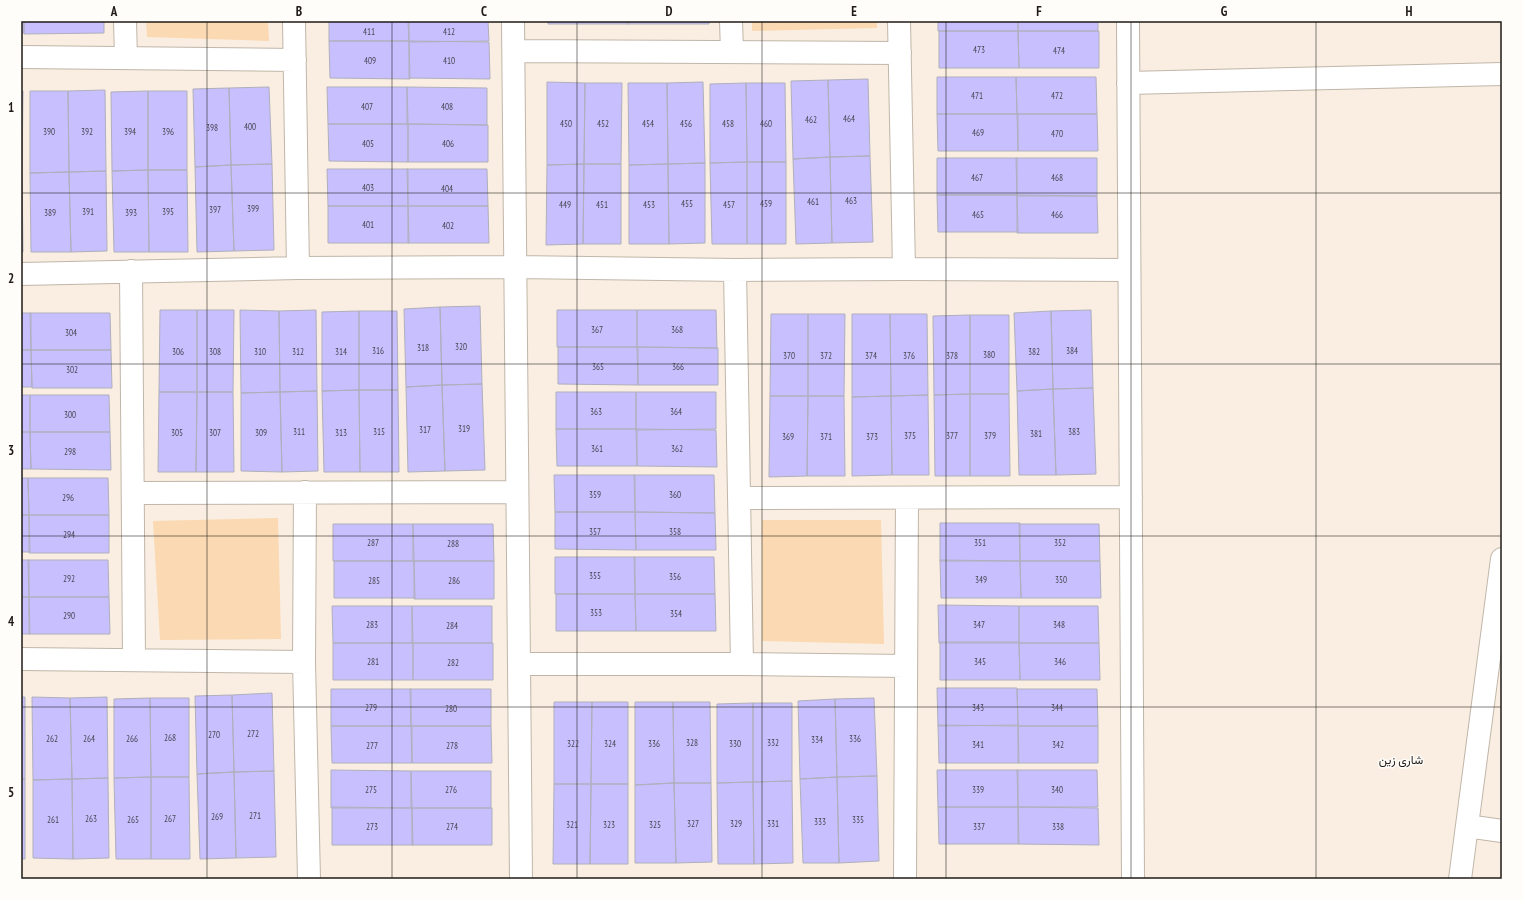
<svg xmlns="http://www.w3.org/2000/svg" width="1523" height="900" font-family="'PT Sans Narrow',Vazirmatn,sans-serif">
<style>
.green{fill:#fbd9b2}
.building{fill:#c7bffe;stroke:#b0afbd}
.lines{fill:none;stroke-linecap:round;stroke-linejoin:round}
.minor-casing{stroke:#c0b6a9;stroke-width:24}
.minor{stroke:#fff;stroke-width:22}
.grid{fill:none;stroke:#1f1b17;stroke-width:1;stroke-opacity:0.55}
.labels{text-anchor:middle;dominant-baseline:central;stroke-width:3;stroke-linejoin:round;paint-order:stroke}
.number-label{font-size:9px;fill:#494451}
.neighbourhood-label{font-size:12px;fill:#1f1b17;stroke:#fffdfa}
.neatline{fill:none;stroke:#1f1b17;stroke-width:1.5}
.grid-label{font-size:13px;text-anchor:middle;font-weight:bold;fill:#1f1b17}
</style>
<rect width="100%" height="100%" fill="#f9eee1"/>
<!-- green -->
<path class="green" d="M146 21H268L269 41 147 37Z
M752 21H877V28L752 31Z
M278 518 281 639 160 640 153 521Z
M762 520H881L884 644 762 641Z"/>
<!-- building -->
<path class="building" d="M21 21H24V33H21Z
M24 21H104V33L24 34Z
M329 21H409V41H329Z
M408 21H488L489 41 409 42Z
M548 21H629V24H548Z
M628 21H709V24H628Z
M938 21H1018V31H938Z
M1018 21H1098V31H1018Z
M939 31H1018L1019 68H939Z
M1018 31H1099V68H1019Z
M329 41H409L410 79 330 78Z
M409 41 489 42 490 79 409 78Z
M937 77H1016L1017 114H937Z
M1016 77H1096L1097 114H1017Z
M868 79 870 156 830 157 828 80Z
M828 80 830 157 793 159 791 81Z
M547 82 585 83 584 164 547 165Z
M703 82 705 163 668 164 667 83Z
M585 83H622L621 164H584Z
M628 83H667L668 164 629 165Z
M746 83 747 162 710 163V84Z
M746 83H785L786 162H747Z
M269 87 272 164 231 165 229 88Z
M327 87H407L408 124H328Z
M407 87 487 88V125L407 124Z
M229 88 231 165 195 167 193 89Z
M105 90 106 171 69 172 68 91Z
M21 91H23L22 172H21Z
M30 91H68L69 172 30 173Z
M148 91V170L112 171 111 92Z
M148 91H187V170H148Z
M937 114H1018V151H938Z
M1017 114H1097L1098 151H1018Z
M328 124H408V162L329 161Z
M408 124 488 125V162H408Z
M870 156 873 242 832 243 830 157Z
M830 157 832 243 796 244 793 159Z
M937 158H1017V195H937Z
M1016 158H1097V196H1017Z
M747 162V244H712L710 163Z
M747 162H786V244H747Z
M705 163V243L669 244 668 164Z
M272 164 274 250 234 251 231 165Z
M584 164 583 244 546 245 547 165Z
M584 164H621V244H583Z
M668 164 669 244H629V165Z
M231 165 234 251 197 252 195 167Z
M327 169H408V206H328Z
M407 169H487L488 206H408Z
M148 170 149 252H114L112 171Z
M148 170H187L188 252H149Z
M106 171 107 251 71 252 69 172Z
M21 172H22L23 252H21Z
M69 172 71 252H31L30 173Z
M937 195H1017L1018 232H938Z
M1017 195 1097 196 1098 233H1017Z
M328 206H408L409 243H328Z
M408 206H488L489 243H408Z
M480 306 482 384 442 385 440 307Z
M440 307 442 385 406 387 404 309Z
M160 310H197V392H159Z
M197 310H234L233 392H197Z
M240 310 279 311 280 392 241 393Z
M316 310 317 391 280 392 279 311Z
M557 310H637V347H557Z
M637 310H716L717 348 637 347Z
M1091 310 1093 388 1053 389 1051 311Z
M359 311V390L322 391V312Z
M359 311H397L398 390H359Z
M1051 311 1053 389 1017 391 1014 313Z
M21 313H31V350H21Z
M30 313H110L111 350H31Z
M771 314H808V396H770Z
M808 314H845L844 396H808Z
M852 314H890L891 396 852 397Z
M890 314H927L928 395 891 396Z
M970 315V394L934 395 933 316Z
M970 315H1009V394H970Z
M558 347H638V385L558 384Z
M637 347 718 348V385H638Z
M21 350H31L32 387H21Z
M31 350H111L112 388H32Z
M482 384 485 470 445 471 442 385Z
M442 385 445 471 408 472 406 387Z
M1093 388 1096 474 1056 475 1053 389Z
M1053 389 1056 475H1019L1017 391Z
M359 390 360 472H324L322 391Z
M359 390H398L399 472H360Z
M317 391 318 471 282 472 280 392Z
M159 392H197L196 472H158Z
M197 392H233L234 472H196Z
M280 392 282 472 241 471V393Z
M556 392H636V429H556Z
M636 392H716V429L636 430Z
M970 394V476H935L934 395Z
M970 394H1009L1010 476H970Z
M21 395H30V432H21Z
M30 395H109L110 432H30Z
M928 395 929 475H892L891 396Z
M770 396H808L807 476 769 477Z
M808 396H844L845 476H807Z
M891 396 892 475 852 476V397Z
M556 429H637V466H557Z
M636 429 716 430 717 467 637 466Z
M21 432H30L31 469H21Z
M30 432H110L111 470 31 469Z
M554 475H635V512H555Z
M634 475H714L715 513 635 512Z
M21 478H28L29 515H21Z
M28 478H108L109 515H29Z
M555 512H635L636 550 555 549Z
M635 512 715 513 716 550H636Z
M21 515H29L30 552H21Z
M29 515H109V553H29Z
M940 523H1020V561H940Z
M333 524H413L414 561H333Z
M413 524H493L494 561H413Z
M1019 524H1099L1100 561H1020Z
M555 557H635V594H555Z
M634 557H714L715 594H635Z
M21 560H29V597H21Z
M28 560H108L109 597H29Z
M940 560 1020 561 1021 598H941Z
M334 561H414L415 598H334Z
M414 561H494V599H414Z
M1020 561H1100L1101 598H1021Z
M556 594H635L636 631H556Z
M635 594H715L716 631H636Z
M21 597H29L30 634H21Z
M29 597H109L110 634H29Z
M938 605 1019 606V643H939Z
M332 606H412L413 643H333Z
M412 606H492V643H412Z
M1019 606H1098L1099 643H1019Z
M940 642H1019L1020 680H940Z
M333 643H413V680H333Z
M413 643H493V680H413Z
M1019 643H1099L1100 680H1020Z
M937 688H1017L1018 725 938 726Z
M331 689H411V726H331Z
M410 689H491V726H411Z
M1017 689H1097L1098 726H1018Z
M272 693 274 771 234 772 232 695Z
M232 695 234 772 197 774 195 696Z
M21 697H25V779H21Z
M32 697 70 698 72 779 33 780Z
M107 697 108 778 72 779 70 698Z
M150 698 151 777 114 778V699Z
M150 698H189V777H151Z
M874 698 877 776 837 777 835 699Z
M835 699 837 777 800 779 798 701Z
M554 702H592L591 784H554Z
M592 702H628V784H591Z
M635 702H673L674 783 635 785Z
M673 702H710L711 783H674Z
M753 703V782L717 783V704Z
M753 703H792V781L753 782Z
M938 725 1018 726 1019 763H939Z
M331 726H412V763H332Z
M411 726H491L492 763H412Z
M1018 726H1098V763H1018Z
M331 770 411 771 412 808H331Z
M937 770H1018V807H938Z
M1017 770H1097L1098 807H1018Z
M274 771 276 857 236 858 234 772Z
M411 771H491V808H411Z
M234 772 236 858 200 859 197 774Z
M877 776 879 861 839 863 837 777Z
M151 777V859H116L114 778Z
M151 777H189L190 859H151Z
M837 777 839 863H803L800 779Z
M108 778 109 858 73 859 72 779Z
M21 779H25V859H21Z
M72 779 73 859 33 858V780Z
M792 781 793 863 754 864 753 782Z
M753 782 754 864H718L717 783Z
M674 783 676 863H635V785Z
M674 783H711L712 862 676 863Z
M554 784H591L590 864H553Z
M591 784H628V864H590Z
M332 807 412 808 413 845H332Z
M938 807H1018L1019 844H939Z
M1018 807 1098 808 1099 845 1018 844Z
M412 808H492V845H412Z"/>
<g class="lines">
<defs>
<path id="minor" d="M125 21 126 58
M294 21 298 268
M513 21 521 879
M731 21 732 52
M899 21 904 269
M1128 21 1133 879
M514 51 900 53
M21 57 295 60
M1128 83 1502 74
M735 270 742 664
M131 271 134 659
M21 274 298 268 516 267 735 270 904 269 1129 270
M305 492 304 662 309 879
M133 493 517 492
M739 498 1131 497
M21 659 304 662
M519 664H742L906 666
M1467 826 1502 831
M905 879 907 498
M1460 879 1502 559"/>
</defs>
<!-- minor casing -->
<use href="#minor" class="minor-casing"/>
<!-- minor -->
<use href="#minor" class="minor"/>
</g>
<!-- grid -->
<path class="grid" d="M207 21V879M392 21V879M577 21V879M762 21V879M946 21V879M1131 21V879M1316 21V879M21 193H1502M21 364H1502M21 536H1502M21 707H1502"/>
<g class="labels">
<!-- number labels -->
<g class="number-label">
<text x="369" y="31">411</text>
<text x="449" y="31">412</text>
<text x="979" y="49">473</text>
<text x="1059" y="50">474</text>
<text x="370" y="60">409</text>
<text x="449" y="60">410</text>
<text x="977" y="95">471</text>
<text x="1057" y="95">472</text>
<text x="367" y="106">407</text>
<text x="447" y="106">408</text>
<text x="849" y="118">464</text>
<text x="811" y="119">462</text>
<text x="566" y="123">450</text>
<text x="603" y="123">452</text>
<text x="648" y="123">454</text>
<text x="686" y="123">456</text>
<text x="728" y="123">458</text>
<text x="766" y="123">460</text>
<text x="250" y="126">400</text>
<text x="212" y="127">398</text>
<text x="49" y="131">390</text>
<text x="87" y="131">392</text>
<text x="130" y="131">394</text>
<text x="168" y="131">396</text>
<text x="978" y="132">469</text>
<text x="1057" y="133">470</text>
<text x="368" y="143">405</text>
<text x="448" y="143">406</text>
<text x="977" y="177">467</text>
<text x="1057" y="177">468</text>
<text x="368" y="187">403</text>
<text x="447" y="188">404</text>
<text x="851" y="200">463</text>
<text x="813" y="201">461</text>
<text x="687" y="203">455</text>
<text x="766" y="203">459</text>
<text x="565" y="204">449</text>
<text x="602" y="204">451</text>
<text x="649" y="204">453</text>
<text x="729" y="204">457</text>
<text x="253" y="208">399</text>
<text x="215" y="209">397</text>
<text x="88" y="211">391</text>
<text x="168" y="211">395</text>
<text x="50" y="212">389</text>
<text x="131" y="212">393</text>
<text x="978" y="214">465</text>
<text x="1057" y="214">466</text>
<text x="368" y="224">401</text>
<text x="448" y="225">402</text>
<text x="597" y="329">367</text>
<text x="677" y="329">368</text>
<text x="71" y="332">304</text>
<text x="461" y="346">320</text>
<text x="423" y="347">318</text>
<text x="378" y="350">316</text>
<text x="1072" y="350">384</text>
<text x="178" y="351">306</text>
<text x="215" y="351">308</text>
<text x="260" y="351">310</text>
<text x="298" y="351">312</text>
<text x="341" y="351">314</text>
<text x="1034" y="351">382</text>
<text x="989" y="354">380</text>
<text x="789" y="355">370</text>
<text x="826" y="355">372</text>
<text x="871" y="355">374</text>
<text x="909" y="355">376</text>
<text x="952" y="355">378</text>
<text x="598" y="366">365</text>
<text x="678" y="366">366</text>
<text x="72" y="369">302</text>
<text x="596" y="411">363</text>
<text x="676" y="411">364</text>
<text x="70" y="414">300</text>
<text x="464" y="428">319</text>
<text x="425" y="429">317</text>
<text x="299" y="431">311</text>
<text x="379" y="431">315</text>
<text x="1074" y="431">383</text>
<text x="177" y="432">305</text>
<text x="215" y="432">307</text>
<text x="261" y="432">309</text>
<text x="341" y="432">313</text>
<text x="1036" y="433">381</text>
<text x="910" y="435">375</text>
<text x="952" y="435">377</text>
<text x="990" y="435">379</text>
<text x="788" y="436">369</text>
<text x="826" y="436">371</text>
<text x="872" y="436">373</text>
<text x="597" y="448">361</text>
<text x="677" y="448">362</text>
<text x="70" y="451">298</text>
<text x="595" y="494">359</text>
<text x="675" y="494">360</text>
<text x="68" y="497">296</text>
<text x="595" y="531">357</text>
<text x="675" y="531">358</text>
<text x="69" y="534">294</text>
<text x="373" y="542">287</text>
<text x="980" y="542">351</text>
<text x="1060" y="542">352</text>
<text x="453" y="543">288</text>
<text x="595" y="575">355</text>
<text x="675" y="576">356</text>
<text x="69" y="578">292</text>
<text x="981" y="579">349</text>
<text x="1061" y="579">350</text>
<text x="374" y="580">285</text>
<text x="454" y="580">286</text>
<text x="596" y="612">353</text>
<text x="676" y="613">354</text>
<text x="69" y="615">290</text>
<text x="372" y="624">283</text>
<text x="979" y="624">347</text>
<text x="1059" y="624">348</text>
<text x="452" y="625">284</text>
<text x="373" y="661">281</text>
<text x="980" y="661">345</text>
<text x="1060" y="661">346</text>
<text x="453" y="662">282</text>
<text x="371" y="707">279</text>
<text x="978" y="707">343</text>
<text x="1057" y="707">344</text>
<text x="451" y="708">280</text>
<text x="253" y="733">272</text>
<text x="214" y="734">270</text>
<text x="170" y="737">268</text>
<text x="52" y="738">262</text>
<text x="89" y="738">264</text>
<text x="132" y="738">266</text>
<text x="855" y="738">336</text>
<text x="817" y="739">334</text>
<text x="692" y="742">328</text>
<text x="773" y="742">332</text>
<text x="573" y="743">322</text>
<text x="610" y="743">324</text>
<text x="654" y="743">336</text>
<text x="735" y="743">330</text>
<text x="978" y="744">341</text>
<text x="1058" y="744">342</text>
<text x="372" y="745">277</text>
<text x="452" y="745">278</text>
<text x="371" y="789">275</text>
<text x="451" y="789">276</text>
<text x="978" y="789">339</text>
<text x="1057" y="789">340</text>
<text x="255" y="815">271</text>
<text x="217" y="816">269</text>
<text x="91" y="818">263</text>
<text x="170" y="818">267</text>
<text x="53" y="819">261</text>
<text x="133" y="819">265</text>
<text x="858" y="819">335</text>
<text x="820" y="821">333</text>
<text x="693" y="823">327</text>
<text x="736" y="823">329</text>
<text x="773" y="823">331</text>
<text x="572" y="824">321</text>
<text x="609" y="824">323</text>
<text x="655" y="824">325</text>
<text x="372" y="826">273</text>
<text x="452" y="826">274</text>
<text x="979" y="826">337</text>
<text x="1058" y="826">338</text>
</g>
<!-- neighbourhood labels -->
<g class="neighbourhood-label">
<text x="1401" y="759">شاری زین</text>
</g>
</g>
<!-- border -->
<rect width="1523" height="900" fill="none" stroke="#fffdfa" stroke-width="44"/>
<rect x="22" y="22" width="1479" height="856" class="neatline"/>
<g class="grid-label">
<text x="114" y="16">A</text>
<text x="299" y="16">B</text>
<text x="484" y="16">C</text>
<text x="669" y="16">D</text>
<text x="854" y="16">E</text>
<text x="1039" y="16">F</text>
<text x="1224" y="16">G</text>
<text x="1409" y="16">H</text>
<text x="11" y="112">1</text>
<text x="11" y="283">2</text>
<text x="11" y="455">3</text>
<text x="11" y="626">4</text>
<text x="11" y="797">5</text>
</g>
</svg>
